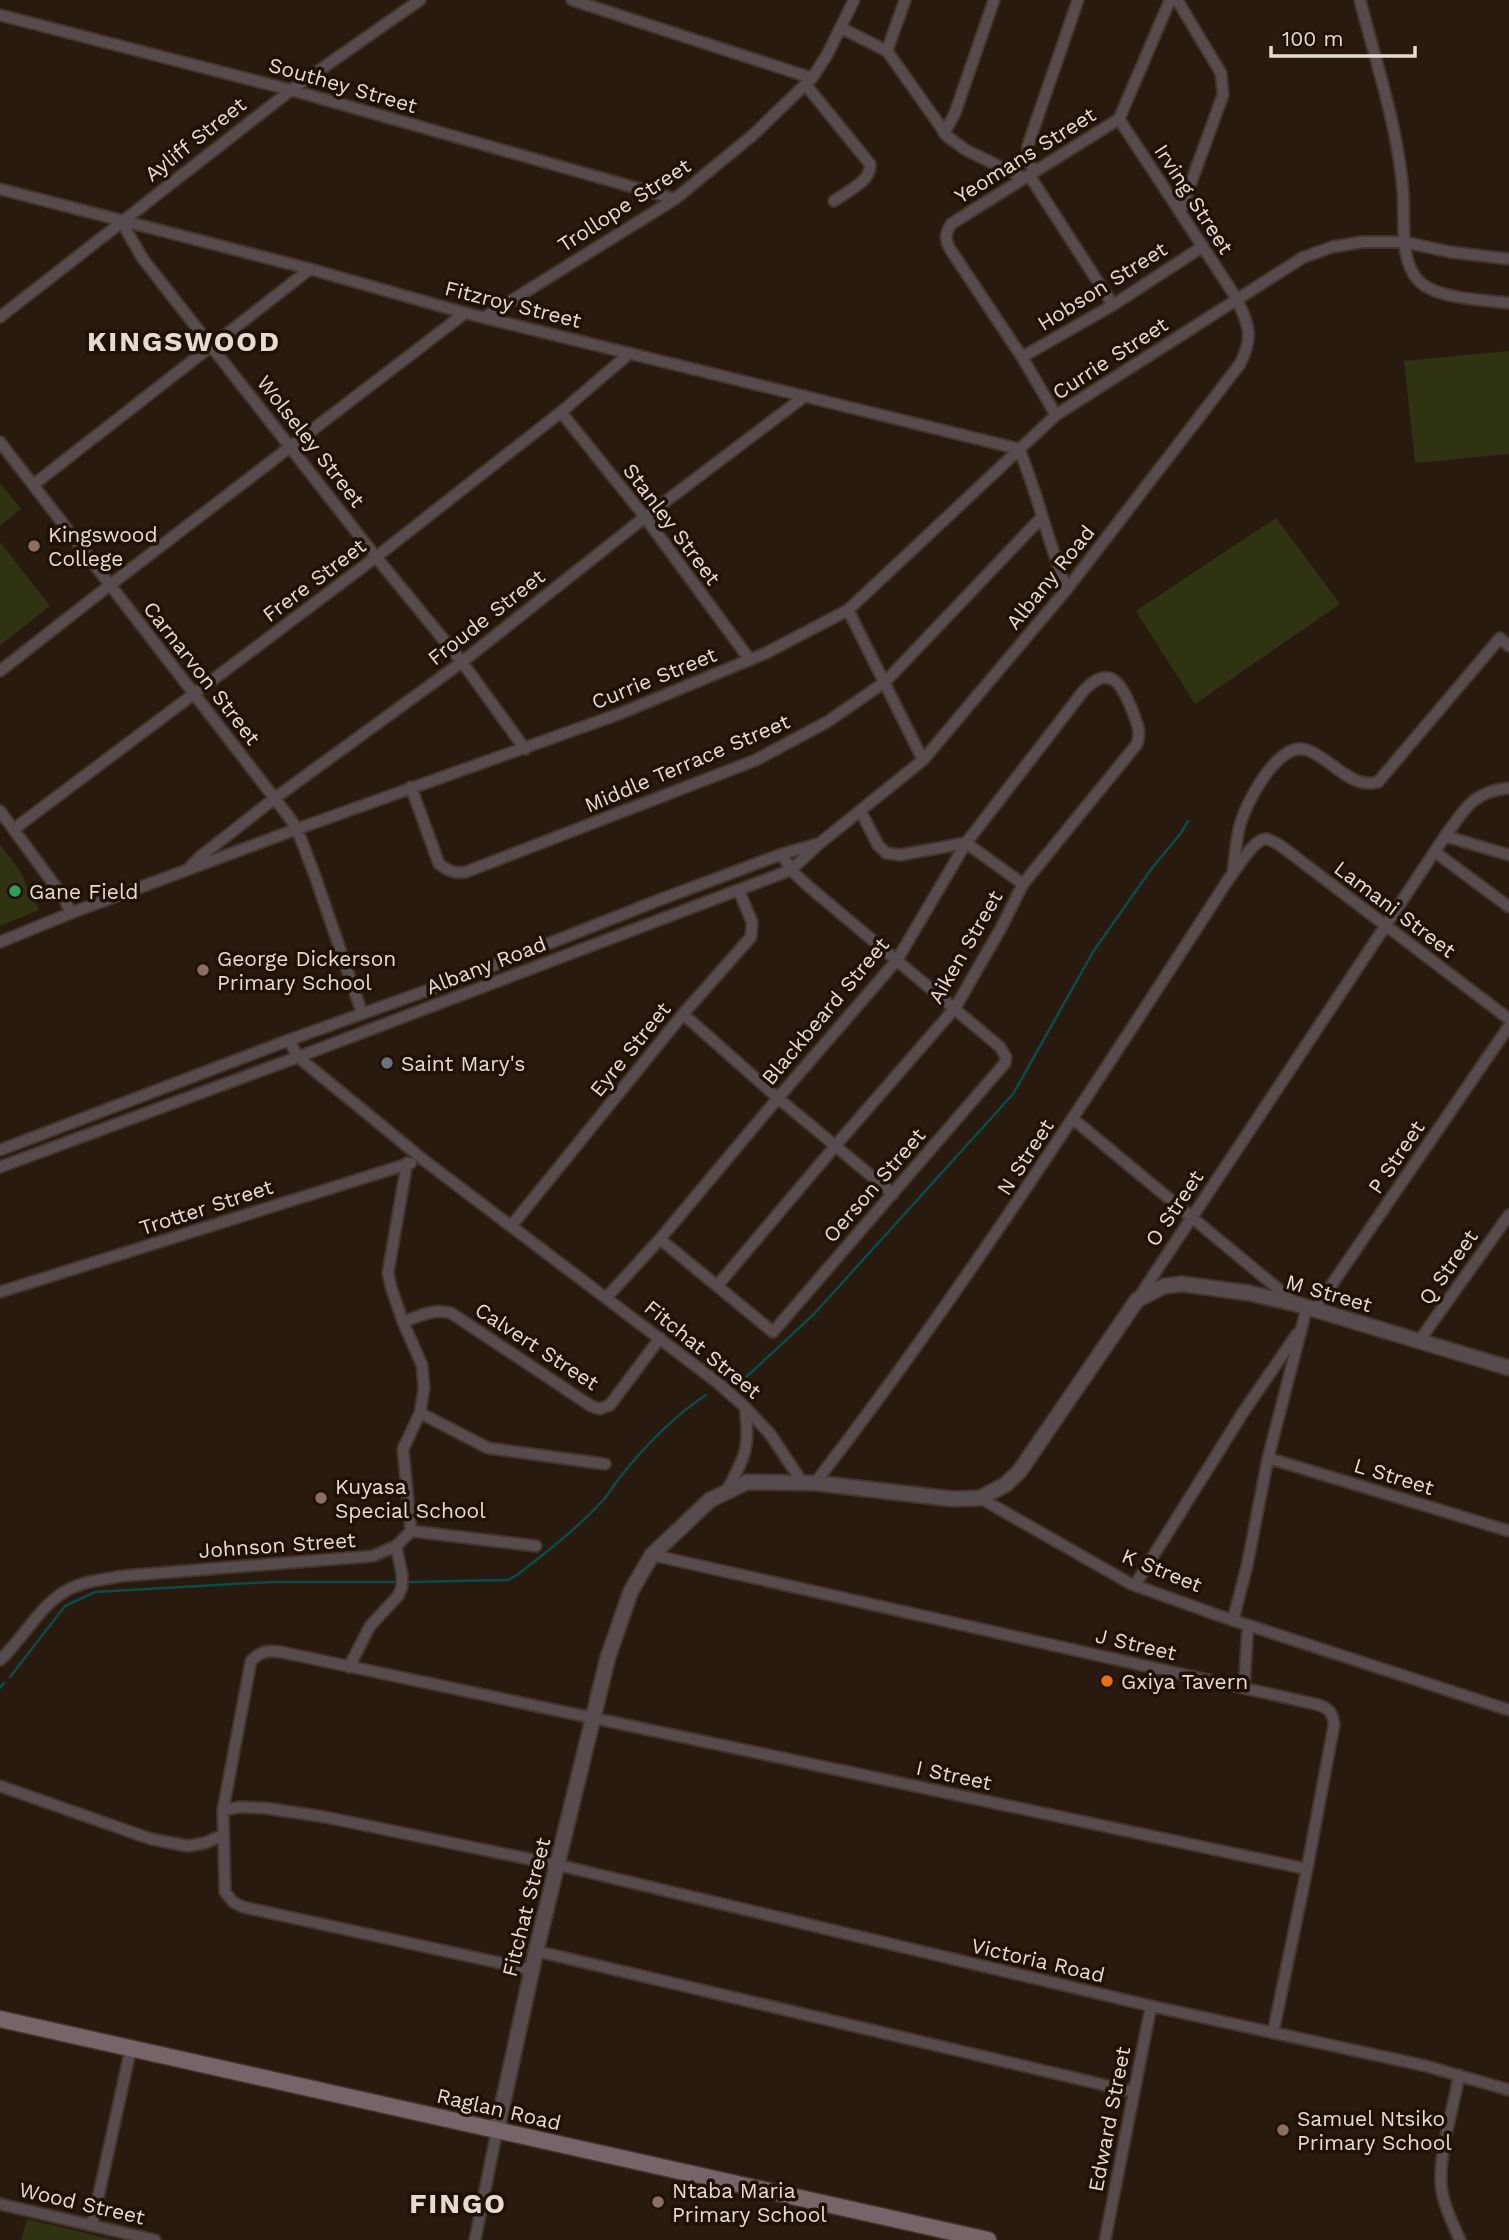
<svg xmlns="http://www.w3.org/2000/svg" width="1509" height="2240" font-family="'Work Sans',sans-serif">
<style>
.green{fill:#303312}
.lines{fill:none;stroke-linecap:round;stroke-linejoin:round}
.stream{stroke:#084c4c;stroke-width:2.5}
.minor-casing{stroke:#43352a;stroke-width:14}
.tertiary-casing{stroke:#43352a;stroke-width:18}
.secondary-casing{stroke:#43352a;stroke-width:19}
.minor{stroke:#564c4d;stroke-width:10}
.tertiary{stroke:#564c4d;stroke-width:14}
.secondary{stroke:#756568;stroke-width:16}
.education-dot{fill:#8d6e63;stroke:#1f1106;stroke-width:2.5}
.leisure-dot{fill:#2e9e5b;stroke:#1f1106;stroke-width:2.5}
.worship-dot{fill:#6b7280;stroke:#1f1106;stroke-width:2.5}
.food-dot{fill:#e8710a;stroke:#1f1106;stroke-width:2.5}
.labels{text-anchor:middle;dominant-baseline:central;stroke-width:7;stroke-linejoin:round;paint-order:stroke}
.street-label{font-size:21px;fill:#e5dbd3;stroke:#1f1106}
.poi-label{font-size:21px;fill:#e5dbd3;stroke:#1f1106;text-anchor:start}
.district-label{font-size:28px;font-weight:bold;letter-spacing:2px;fill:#e5dbd3;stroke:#1f1106}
</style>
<rect width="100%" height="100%" fill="#291a0f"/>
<!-- green -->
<path class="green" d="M1509 351V454L1415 463 1404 361Z
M0 483 21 509 0 526Z
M1276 518 1340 604 1195 704 1136 611Z
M0 542 50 606 0 645Z
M0 845 20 871 39 910 0 926Z
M27 2219 115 2240H21Z"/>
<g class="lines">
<!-- stream -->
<path class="stream" d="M743 1380 814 1314 1013 1094 1093 952 1152 868 1181 833 1188 821
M410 1582 508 1580 517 1575C548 1551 579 1527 605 1498 611 1491 615 1483 621 1476 643 1448 676 1414 706 1395
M10 1677 65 1606 95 1592 271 1582H394
M0 1688 4 1683"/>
<defs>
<path id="minor" d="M572 0 812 78
M1177 0 1221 73 1223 95 1181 210
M1360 0C1376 63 1398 127 1403 192 1405 218 1399 260 1418 280 1434 299 1485 300 1509 303
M0 15 291 90 675 199
M841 28 887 51 948 137 966 150 1023 178
M887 51 905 0
M805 84 870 164C872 181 846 192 834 201
M1119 119 1170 0
M944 133 955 113 994 0
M1034 171 1027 158 1028 145 1078 0
M1029 175 1113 305
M0 189 310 269 465 313 1019 449C1038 494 1048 543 1067 589
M121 221 143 259 376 557 462 662 525 749
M0 317 291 90 420 0
M485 317 675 199 753 135 812 78 827 55 854 0
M1022 357 1113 305 1202 247
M561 412 645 517 750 660
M1056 415 1022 357 950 249C945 239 945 234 951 224L1119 119
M0 442 289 817 297 829 315 876 362 1013
M33 485 310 269
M848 610 923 760
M0 671 110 585 465 313
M411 787 439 864C449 871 454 874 466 872L756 760 827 722 885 682 1041 518
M0 811 64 898 71 913
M861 812 878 845 886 853 900 855 966 843 1023 884
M14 829 376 557 561 412 630 353
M1445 836 1509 855
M1435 852 1509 907
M191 866 201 856 275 798 462 662 645 517 805 396
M1233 871C1235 857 1236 842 1239 829 1244 805 1278 740 1307 750 1331 758 1351 790 1378 782L1500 638 1509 646
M0 942 71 913 297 829 619 714 766 653 848 610 1056 415 1302 258 1332 247 1363 242H1404L1450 252 1509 259
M683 1014 778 1098 893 1194
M289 1040 298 1057 425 1161 718 1383 745 1407 770 1434 802 1482
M1073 1119 1294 1302
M0 1150 289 1040 459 979 659 900 782 854 817 844
M0 1167 298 1057 791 870 820 843 923 760 1067 589 1240 364C1254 336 1249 327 1237 299L1119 119
M512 1225 683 1014 751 937 752 922 739 891
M660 1239 773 1332 1005 1063 1006 1057 1000 1047 808 886 791 870 782 854
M0 1292 411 1163
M606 1298 660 1239 778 1098 897 960 966 843 1085 689C1109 666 1120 681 1130 705 1135 718 1142 730 1137 744L1023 884 1001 928 955 1008 836 1145 717 1286
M1137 1300 1445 836C1466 808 1472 792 1509 788
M1315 1309 1509 1026
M403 1322C419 1316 434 1308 451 1313L591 1406 599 1409 610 1405 660 1338
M1419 1341 1509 1215
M420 1413 488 1448 605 1464
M1268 1458 1509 1531
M815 1483C964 1290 1095 1085 1228 880 1236 870 1253 840 1265 839 1271 839 1276 843 1281 846L1509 1019
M727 1490C746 1456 750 1446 745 1407
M980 1498 1131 1584 1223 1617 1509 1710
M411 1531 536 1546
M652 1555 1319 1705C1330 1709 1333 1714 1334 1725L1307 1869 1273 2033
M1135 1585 1244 1411 1297 1334
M1233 1620 1247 1566 1268 1458 1307 1307
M0 1660C21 1641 40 1606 64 1592 81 1581 102 1580 122 1576L373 1556 396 1546 411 1531 403 1449 420 1413 424 1388 422 1365 403 1322 391 1287 388 1273 407 1163
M349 1667 370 1626 398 1596 402 1587V1574L396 1546
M1244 1688 1248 1625
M0 1786 151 1839 188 1846 205 1843 223 1835
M223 1810 240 1807 265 1808 325 1817 558 1865 1151 2006 1426 2066 1509 2090
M536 1951 1134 2092
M532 1970 243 1907 233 1902 225 1892 223 1810 251 1661C261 1651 268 1650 281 1652L1307 1869
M1459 2075C1454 2106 1439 2153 1441 2183 1442 2202 1452 2222 1460 2240
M0 2204 155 2240
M92 2225 131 2048
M475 2240 497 2130
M1105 2240 1151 2006"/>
<path id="tertiary" d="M497 2130 536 1951 608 1657 631 1591 652 1555 710 1500 747 1482 815 1483 953 1499 980 1498 1005 1485 1019 1472 1137 1300 1164 1286 1182 1284 1249 1293 1296 1304 1509 1368"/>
<path id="secondary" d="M0 2019 988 2240"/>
</defs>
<!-- minor casing -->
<use href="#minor" class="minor-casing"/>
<!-- tertiary casing -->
<use href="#tertiary" class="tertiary-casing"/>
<!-- secondary casing -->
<use href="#secondary" class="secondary-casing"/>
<!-- minor -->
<use href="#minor" class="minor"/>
<!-- tertiary -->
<use href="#tertiary" class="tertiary"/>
<!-- secondary -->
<use href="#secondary" class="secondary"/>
</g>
<!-- markers -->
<g class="education-dot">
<circle cx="34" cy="546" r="7"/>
<circle cx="203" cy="970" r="7"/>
<circle cx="321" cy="1498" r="7"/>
<circle cx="1283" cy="2130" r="7"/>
<circle cx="658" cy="2202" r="7"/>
</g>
<circle class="leisure-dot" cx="15" cy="891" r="7"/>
<circle class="worship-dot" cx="387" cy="1063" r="7"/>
<circle class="food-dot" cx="1107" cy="1681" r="7"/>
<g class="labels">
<!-- street labels -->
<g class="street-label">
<text transform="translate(343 85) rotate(16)">Southey Street</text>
<text transform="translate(195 139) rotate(-38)">Ayliff Street</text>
<text transform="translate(1025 155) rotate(-32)">Yeomans Street</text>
<text transform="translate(1194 199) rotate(57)">Irving Street</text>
<text transform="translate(624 205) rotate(-33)">Trollope Street</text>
<text transform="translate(1102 286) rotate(-32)">Hobson Street</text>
<text transform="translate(513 304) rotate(14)">Fitzroy Street</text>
<text transform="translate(1110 358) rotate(-33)">Currie Street</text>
<text transform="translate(311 441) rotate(52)">Wolseley Street</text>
<text transform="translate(672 524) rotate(53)">Stanley Street</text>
<text transform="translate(1050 577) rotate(-51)">Albany Road</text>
<text transform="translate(314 580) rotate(-37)">Frere Street</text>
<text transform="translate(486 617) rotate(-38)">Froude Street</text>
<text transform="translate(202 673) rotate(52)">Carnarvon Street</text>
<text transform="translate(654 678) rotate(-22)">Currie Street</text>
<text transform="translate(687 763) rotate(-23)">Middle Terrace Street</text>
<text transform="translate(1395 909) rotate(37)">Lamani Street</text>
<text transform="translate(965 947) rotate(-60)">Aiken Street</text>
<text transform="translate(486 965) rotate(-21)">Albany Road</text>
<text transform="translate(825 1011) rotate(-50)">Blackbeard Street</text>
<text transform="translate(630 1049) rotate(-51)">Eyre Street</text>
<text transform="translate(1025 1157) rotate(-57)">N Street</text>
<text transform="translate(1396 1157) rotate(-56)">P Street</text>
<text transform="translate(874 1185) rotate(-49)">Oerson Street</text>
<text transform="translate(206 1207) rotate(-18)">Trotter Street</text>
<text transform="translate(1174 1208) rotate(-56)">O Street</text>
<text transform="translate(1448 1267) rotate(-55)">Q Street</text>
<text transform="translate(1329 1293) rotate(16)">M Street</text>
<text transform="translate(537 1346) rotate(33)">Calvert Street</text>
<text transform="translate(703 1349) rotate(39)">Fitchat Street</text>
<text transform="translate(1394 1476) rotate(17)">L Street</text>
<text transform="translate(277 1545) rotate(-4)">Johnson Street</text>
<text transform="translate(1162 1570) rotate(22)">K Street</text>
<text transform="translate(1136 1644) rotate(13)">J Street</text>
<text transform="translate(954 1775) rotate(12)">I Street</text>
<text transform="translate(526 1907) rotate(-76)">Fitchat Street</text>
<text transform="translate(1038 1960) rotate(13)">Victoria Road</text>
<text transform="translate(499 2109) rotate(13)">Raglan Road</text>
<text transform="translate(1109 2119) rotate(-79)">Edward Street</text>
<text transform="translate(82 2203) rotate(13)">Wood Street</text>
</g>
<!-- poi labels -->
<g class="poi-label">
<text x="48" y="534">Kingswood<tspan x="48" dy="24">College</tspan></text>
<text x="29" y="891">Gane Field</text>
<text x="217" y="958">George Dickerson<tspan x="217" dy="24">Primary School</tspan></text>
<text x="401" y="1063">Saint Mary's</text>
<text x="335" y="1486">Kuyasa<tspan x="335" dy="24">Special School</tspan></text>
<text x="1121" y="1681">Gxiya Tavern</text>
<text x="1297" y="2118">Samuel Ntsiko<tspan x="1297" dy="24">Primary School</tspan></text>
<text x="672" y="2190">Ntaba Maria<tspan x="672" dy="24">Primary School</tspan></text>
</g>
<!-- district labels -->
<g class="district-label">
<text x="184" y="341">KINGSWOOD</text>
<text x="458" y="2203">FINGO</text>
</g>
</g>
<!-- scale -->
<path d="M1271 46v10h144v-10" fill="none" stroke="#e5dbd3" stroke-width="3.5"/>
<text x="1282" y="46" font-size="21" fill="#e5dbd3" stroke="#1f1106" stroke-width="5" paint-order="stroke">100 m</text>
</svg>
